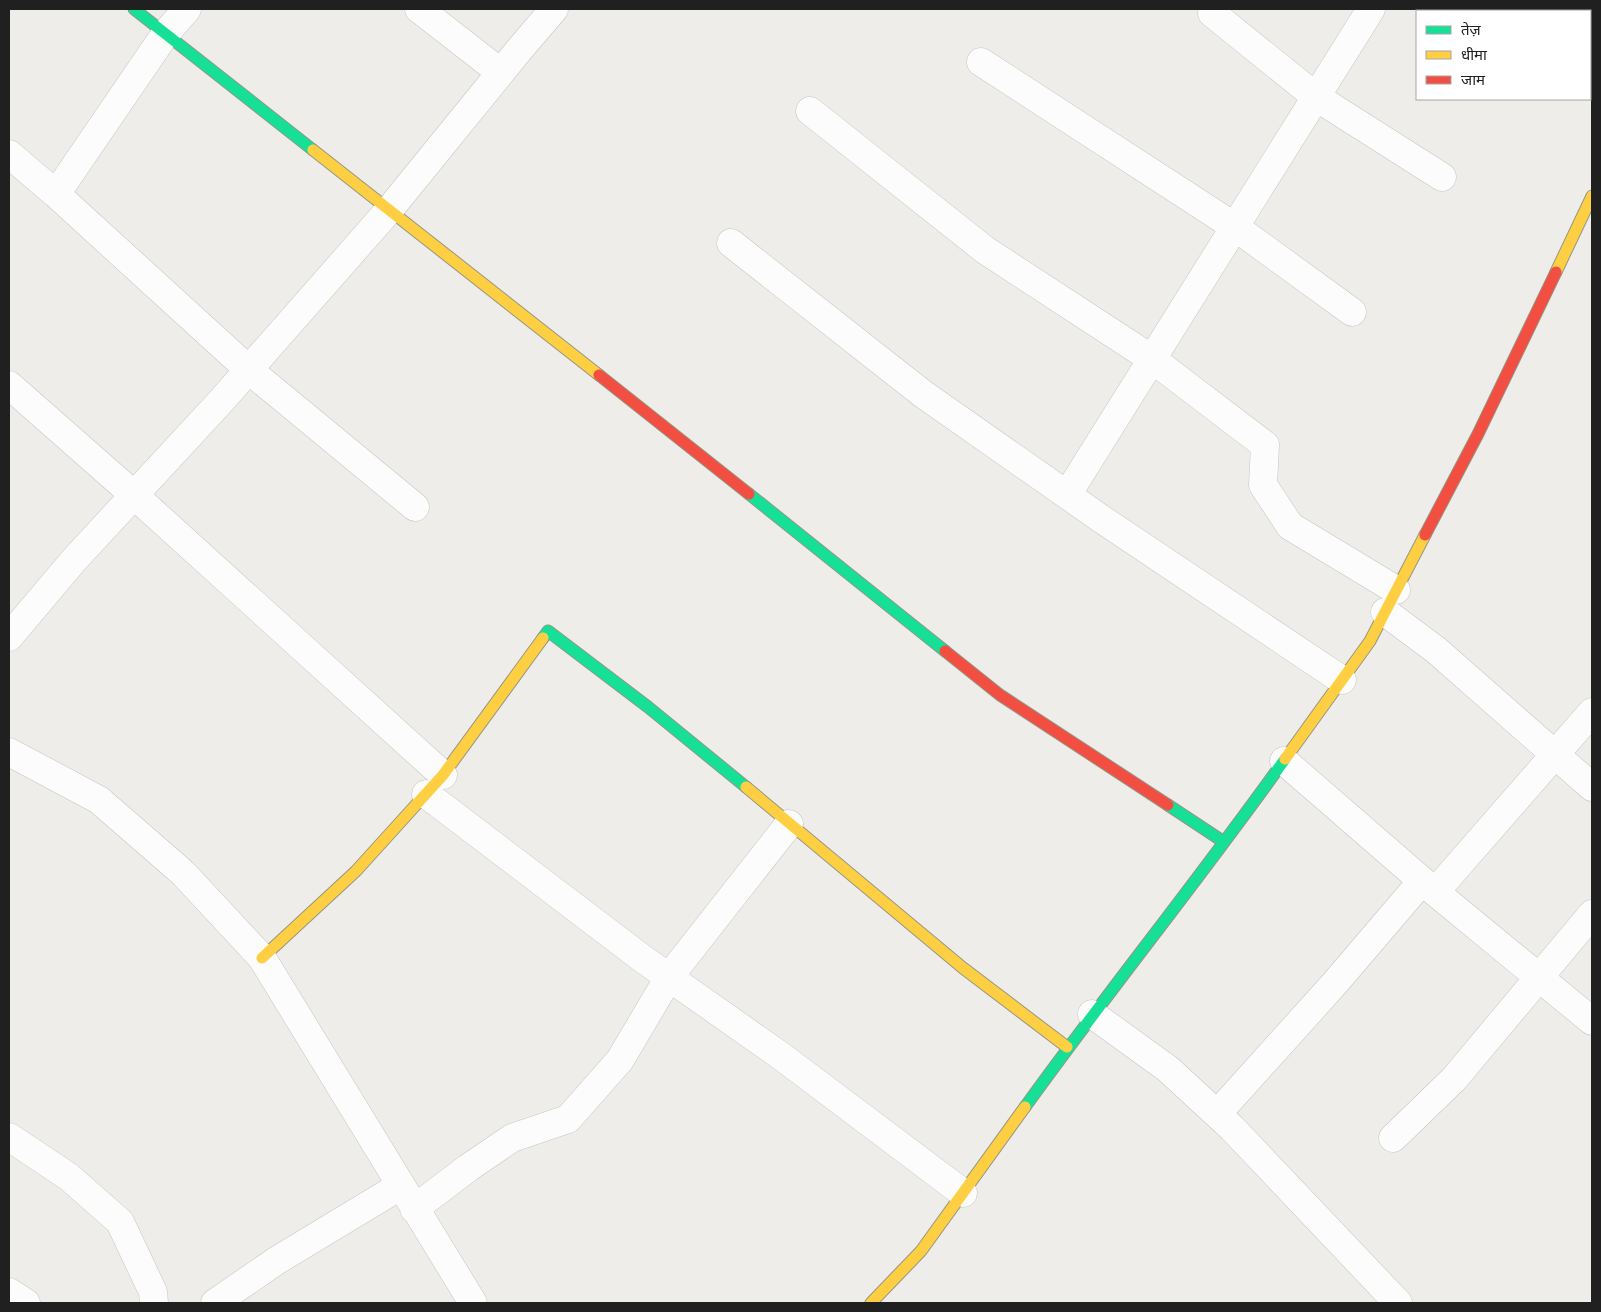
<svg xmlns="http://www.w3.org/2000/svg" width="1601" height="1312" font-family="Manrope,'Noto Sans Devanagari',sans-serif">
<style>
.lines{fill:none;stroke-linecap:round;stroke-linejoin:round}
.street-casing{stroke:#c5c5c4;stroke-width:29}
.fast-casing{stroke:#939783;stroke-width:13}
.slow-casing{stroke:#939783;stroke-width:13}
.jam-casing{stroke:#939783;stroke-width:13}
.street{stroke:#fcfcfc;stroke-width:28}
.fast{stroke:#16e098;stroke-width:11}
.slow{stroke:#ffcf43;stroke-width:11}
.jam{stroke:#f24e42;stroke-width:11}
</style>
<rect width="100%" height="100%" fill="#eeedea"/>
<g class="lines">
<defs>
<path id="street" d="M419 9 500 72
M1212 13 1316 97 1442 177
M981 62 1235 227 1352 312
M810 111 985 250 1152 359 1265 445 1263 485 1290 526 1396 590
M9 154 56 194 249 370 415 507
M56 194 166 33 187 9
M731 243 923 394 1100 518 1342 680
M9 385 134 495 443 775
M1067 495 1371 9
M1385 612 1436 650 1592 787
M9 637 74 560 222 400 389 210 519 50 554 9
M9 752 99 800 183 873 262 958 473 1303
M1284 761 1435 892 1592 1021
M426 794 643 959 781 1056 963 1193
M1435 892 1592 712
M1092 1014 1168 1069 1232 1128 1398 1303
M1217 1114 1335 983 1422 881
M9 1137 69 1177 120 1222 153 1292 154 1303
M1393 1138 1454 1079 1592 914
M414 1209 468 1168 512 1138 568 1119 620 1060 669 977 789 824
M9 1292 26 1303
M215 1303 276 1261 400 1186"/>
<path id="fast" d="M134 9 313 150
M749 494 945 651
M543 638 548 631 648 707 746 787
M1168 805 1224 842
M1025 1107C1110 989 1201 877 1285 759"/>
<path id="slow" d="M313 150 599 375
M1556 272 1592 196
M1285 759 1370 641 1425 535
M746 787 963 968 1067 1047
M262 958 356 871 443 775 543 638
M871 1303 921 1251 1025 1107"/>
<path id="jam" d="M599 375 749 494
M1425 535 1478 434 1556 272
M945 651 1000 695 1168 805"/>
</defs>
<!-- street casing -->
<use href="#street" class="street-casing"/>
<!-- fast casing -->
<use href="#fast" class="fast-casing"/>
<!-- slow casing -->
<use href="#slow" class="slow-casing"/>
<!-- jam casing -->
<use href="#jam" class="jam-casing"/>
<!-- street -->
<use href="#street" class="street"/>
<!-- fast -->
<use href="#fast" class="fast"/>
<!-- slow -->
<use href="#slow" class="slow"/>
<!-- jam -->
<use href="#jam" class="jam"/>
</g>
<!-- border -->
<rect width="1601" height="1312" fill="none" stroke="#202020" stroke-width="20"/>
<!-- legend -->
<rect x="1416" y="10" width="175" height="90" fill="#ffffff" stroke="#a6a6a6"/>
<rect x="1426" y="26" width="25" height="8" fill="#16e098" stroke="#a6a6a6"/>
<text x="1461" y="35" font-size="15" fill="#202020">तेज़</text>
<rect x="1426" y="51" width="25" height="8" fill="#ffcf43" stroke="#a6a6a6"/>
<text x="1461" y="60" font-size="15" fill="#202020">धीमा</text>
<rect x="1426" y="76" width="25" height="8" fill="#f24e42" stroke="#a6a6a6"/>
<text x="1461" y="85" font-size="15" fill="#202020">जाम</text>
</svg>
